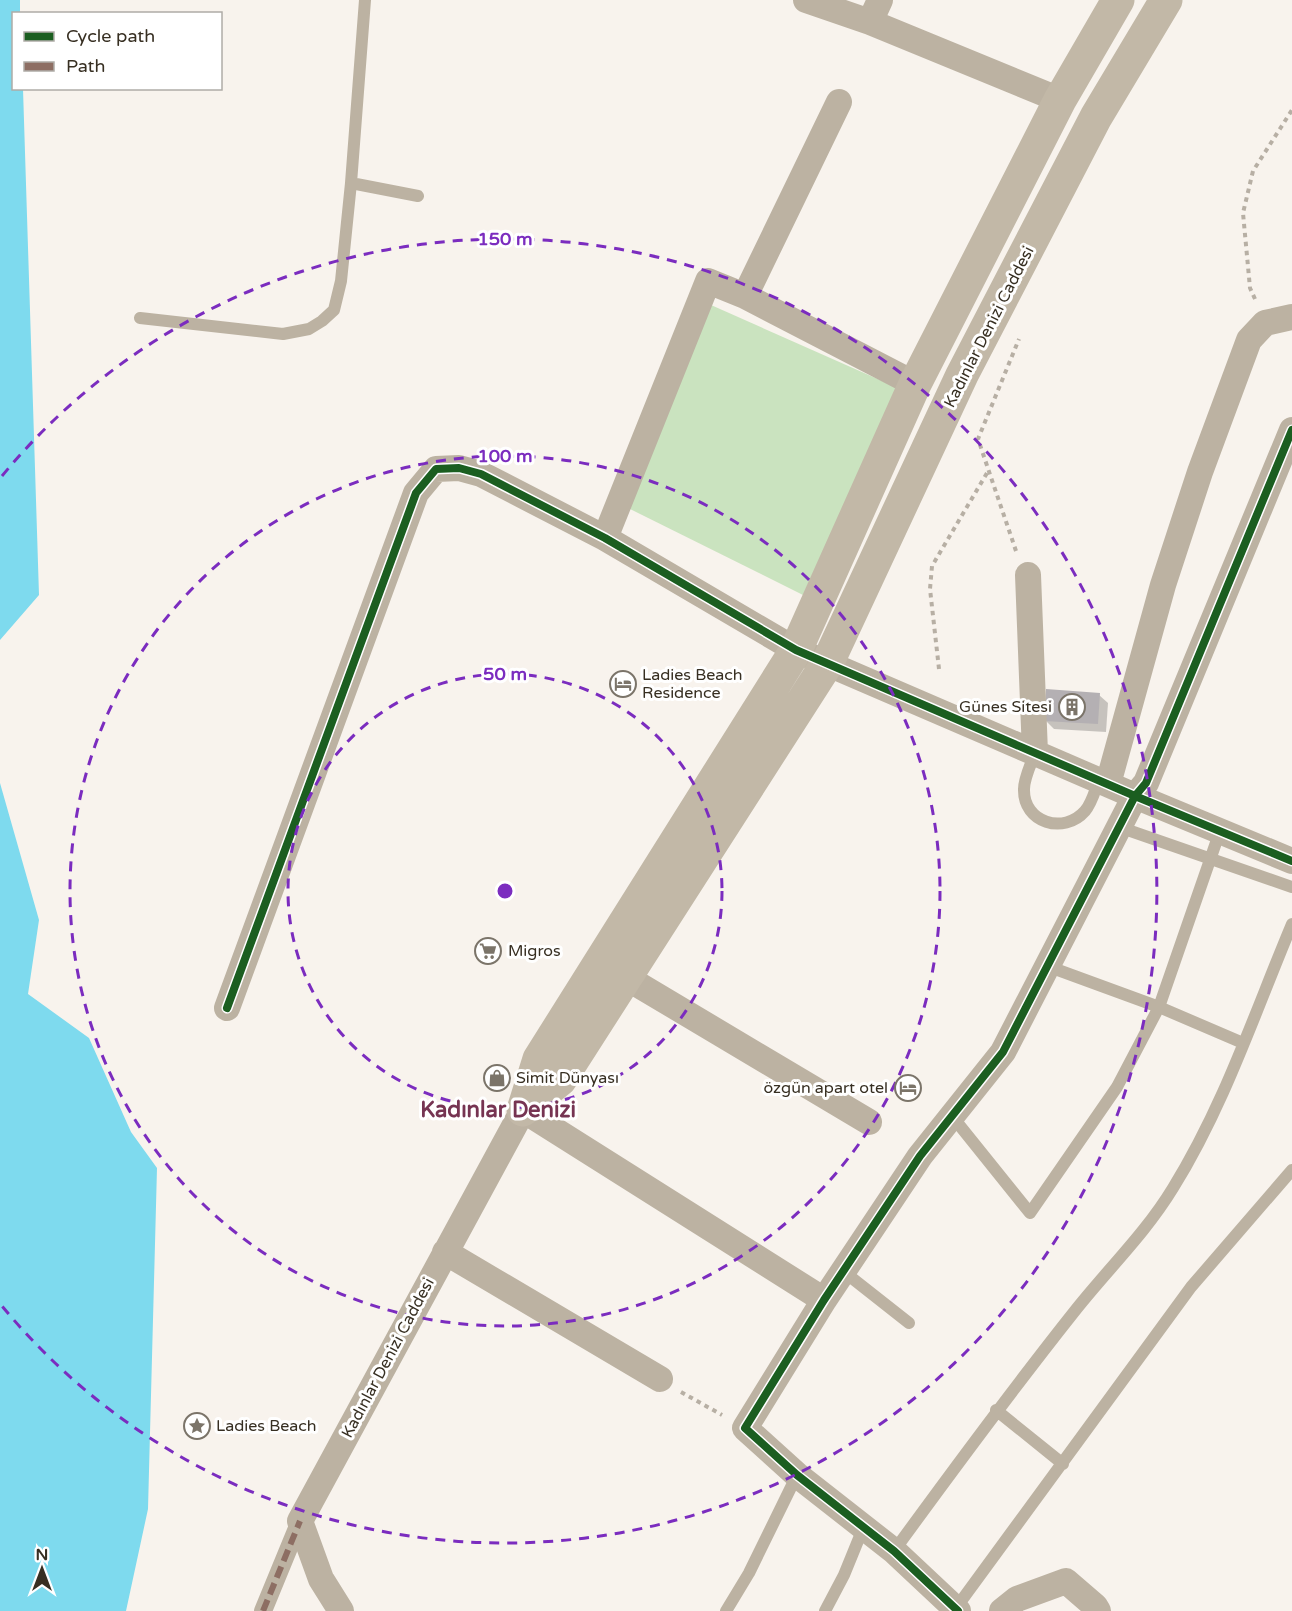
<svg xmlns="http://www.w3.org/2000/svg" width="1292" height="1611" font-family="'Varela Round',sans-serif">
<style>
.green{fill:#cae3bf}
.water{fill:#7edaee}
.shadow{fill:#0003}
.building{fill:#b4b0b3}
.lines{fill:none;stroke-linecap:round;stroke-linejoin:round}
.path{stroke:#b7afa4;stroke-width:4;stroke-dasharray:4.5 4.5;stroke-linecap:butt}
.service{stroke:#bcb2a2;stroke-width:12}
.pedestrian{stroke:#bcb2a2;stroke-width:18}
.minor{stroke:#bcb2a2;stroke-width:26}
.secondary{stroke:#c2b8a7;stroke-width:33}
.quiet{stroke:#8d6e63;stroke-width:6;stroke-dasharray:12 6;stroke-linecap:butt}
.cycleway-casing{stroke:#fff;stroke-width:11}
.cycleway{stroke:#1b5e20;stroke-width:8}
.ring{fill:none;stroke:#7b2cbf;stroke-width:3;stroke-dasharray:10 8}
.labels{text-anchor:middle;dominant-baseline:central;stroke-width:6;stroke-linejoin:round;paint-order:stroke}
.street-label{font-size:16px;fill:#372f22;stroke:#fff}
.poi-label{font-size:16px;fill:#372f22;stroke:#fff;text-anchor:start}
.district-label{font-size:22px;font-weight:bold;fill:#763452;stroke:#fff}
.centre{fill:#7b2cbf;stroke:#fff;stroke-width:3}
.ring-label{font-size:18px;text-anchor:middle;font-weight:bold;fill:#7b2cbf;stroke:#fff;stroke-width:6;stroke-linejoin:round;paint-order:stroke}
</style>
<rect width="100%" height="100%" fill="#f8f3ed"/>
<!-- green -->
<path class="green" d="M711 305 898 388 803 595 628 508Z"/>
<!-- water -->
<path class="water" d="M0 0H20V13L14 14V88L23 89 39 595 0 640Z
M0 783 39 920 28 994 89 1038 131 1132 157 1168 148 1509 126 1611H0Z"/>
<!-- shadow -->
<path class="shadow" d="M1099 695 1108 703 1106 732 1054 729 1045 720Z"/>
<!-- building -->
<path class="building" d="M1046 689 1100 693 1098 724 1044 721Z"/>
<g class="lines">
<!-- path -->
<path class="path" d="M1255 299 1250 288 1243 213 1253 171 1292 110
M1016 551 978 439 1019 339
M939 669 930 589 932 566 987 473
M681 1392 722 1415"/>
<!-- service -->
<path class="service" d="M351 183 418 196
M140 318 283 334 309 329 322 321 334 310 341 281 351 183 365 0
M1035 753C1031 764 1024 778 1024 789 1023 823 1064 835 1085 811 1092 803 1095 790 1099 780
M1119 827 1292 887
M1047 966 1159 1007 1243 1043
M952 1116 1030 1213 1117 1087 1159 1007 1220 831
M843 1271 909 1323
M996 1410 1063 1464
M894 1551C953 1470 1012 1390 1074 1312 1107 1270 1145 1234 1173 1188 1224 1106 1255 1012 1292 924
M956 1608 1191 1287 1292 1170
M726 1611 749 1573 797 1475
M825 1611 844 1575 864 1526"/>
<!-- pedestrian -->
<path class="pedestrian" d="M263 1611 300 1521"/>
<!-- minor -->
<path class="minor" d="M806 0 870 22 1060 100
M870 22 880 0
M839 102 745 296 915 384
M605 538 708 281 745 296
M1028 575 1035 753
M1108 784 1163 585 1200 472 1249 340 1265 323 1292 317
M627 978 869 1122
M227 1008 416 493 436 469 459 468 481 474 605 538 796 650 1135 796 1292 861
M445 1252 660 1379
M341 1611 321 1579 300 1521 523 1110 824 1300
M958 1611 894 1551 797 1475 745 1428 824 1300 920 1156 1003 1052 1135 796 1146 783 1292 430
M1002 1611 1017 1599 1066 1581 1095 1606 1098 1611"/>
<!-- secondary -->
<path class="secondary" d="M523 1110 560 1080 828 662 962 375 1096 117 1166 0
M523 1110 539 1059 796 650 915 384 1060 100 1118 0"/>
<!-- quiet -->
<path class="quiet" d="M263 1611 300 1521"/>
<defs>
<path id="cycleway" d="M227 1008 416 493 436 469 459 468 481 474 605 538 796 650 1135 796 1292 861
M958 1611 894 1551 797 1475 745 1428 824 1300 920 1156 1003 1052 1135 796 1146 783 1292 430"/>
</defs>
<!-- cycleway casing -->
<use href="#cycleway" class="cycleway-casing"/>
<!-- cycleway -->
<use href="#cycleway" class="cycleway"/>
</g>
<!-- distance rings -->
<g class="ring">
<circle cx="505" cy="891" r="217"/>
<circle cx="505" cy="891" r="435"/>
<path d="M2 476A652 652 0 1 1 2 1306"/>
</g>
<!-- icons -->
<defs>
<symbol id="hotel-ring" viewBox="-11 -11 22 22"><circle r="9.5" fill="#fff" stroke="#7b7469" stroke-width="1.5"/><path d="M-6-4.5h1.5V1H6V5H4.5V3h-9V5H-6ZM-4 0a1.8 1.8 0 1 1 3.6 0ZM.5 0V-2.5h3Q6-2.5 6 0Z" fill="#7b7469"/></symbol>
<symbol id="building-ring" viewBox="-11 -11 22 22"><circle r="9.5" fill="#fff" stroke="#7b7469" stroke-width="1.5"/><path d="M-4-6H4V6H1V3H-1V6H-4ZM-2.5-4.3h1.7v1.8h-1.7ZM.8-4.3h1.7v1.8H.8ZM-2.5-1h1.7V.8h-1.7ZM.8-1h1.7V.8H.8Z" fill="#7b7469"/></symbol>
<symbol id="supermarket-ring" viewBox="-11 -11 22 22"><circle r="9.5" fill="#fff" stroke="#7b7469" stroke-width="1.5"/><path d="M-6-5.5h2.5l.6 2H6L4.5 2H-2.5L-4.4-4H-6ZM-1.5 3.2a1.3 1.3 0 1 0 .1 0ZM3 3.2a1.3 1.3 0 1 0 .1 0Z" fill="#7b7469"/></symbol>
<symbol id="shop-ring" viewBox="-11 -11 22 22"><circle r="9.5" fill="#fff" stroke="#7b7469" stroke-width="1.5"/><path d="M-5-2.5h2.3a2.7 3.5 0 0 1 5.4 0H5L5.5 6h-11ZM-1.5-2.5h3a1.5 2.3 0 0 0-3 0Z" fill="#7b7469"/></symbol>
<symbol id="sight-ring" viewBox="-11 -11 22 22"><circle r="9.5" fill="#fff" stroke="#7b7469" stroke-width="1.5"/><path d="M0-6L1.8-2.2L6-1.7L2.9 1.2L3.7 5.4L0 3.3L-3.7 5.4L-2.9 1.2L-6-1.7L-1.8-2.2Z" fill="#7b7469"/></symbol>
</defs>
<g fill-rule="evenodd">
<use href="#hotel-ring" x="608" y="669" width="30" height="30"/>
<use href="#building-ring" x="1057" y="692" width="30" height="30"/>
<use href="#supermarket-ring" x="473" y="936" width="30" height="30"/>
<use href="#shop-ring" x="482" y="1063" width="30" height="30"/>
<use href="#hotel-ring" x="893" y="1073" width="30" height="30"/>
<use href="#sight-ring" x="182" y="1411" width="30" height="30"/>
</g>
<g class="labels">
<!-- street labels -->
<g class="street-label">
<text transform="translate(989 327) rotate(-63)">Kadınlar Denizi Caddesi</text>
<text transform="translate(388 1358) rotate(-62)">Kadınlar Denizi Caddesi</text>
</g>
<!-- poi labels -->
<g class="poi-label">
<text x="642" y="675">Ladies Beach<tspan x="642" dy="18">Residence</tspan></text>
<text x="1052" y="707" text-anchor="end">Günes Sitesi</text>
<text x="508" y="951">Migros</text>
<text x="516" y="1078">Simit Dünyası</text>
<text x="888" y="1088" text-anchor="end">özgün apart otel</text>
<text x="216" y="1426">Ladies Beach</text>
</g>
<!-- district labels -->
<g class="district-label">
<text x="498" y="1110">Kadınlar Denizi</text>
</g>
</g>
<circle cx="505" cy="891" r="9" class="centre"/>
<g class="ring-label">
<text x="505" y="245">150 m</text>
<text x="505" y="462">100 m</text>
<text x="505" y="680">50 m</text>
</g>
<!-- legend -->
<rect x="12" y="12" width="210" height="78" fill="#ffffff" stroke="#afaca7" stroke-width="1.5"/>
<rect x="24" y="32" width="30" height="9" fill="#1b5e20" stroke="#afaca7" stroke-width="1.5"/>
<text x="66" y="42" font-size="18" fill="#372f22">Cycle path</text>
<rect x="24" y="62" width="30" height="9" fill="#8d6e63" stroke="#afaca7" stroke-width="1.5"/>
<text x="66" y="72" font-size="18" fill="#372f22">Path</text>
<!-- north arrow -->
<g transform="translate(42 1569)" stroke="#ffffff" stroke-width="4.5" paint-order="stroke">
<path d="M0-4.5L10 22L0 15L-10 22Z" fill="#372f22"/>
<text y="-9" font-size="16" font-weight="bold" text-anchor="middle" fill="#372f22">N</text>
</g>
</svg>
